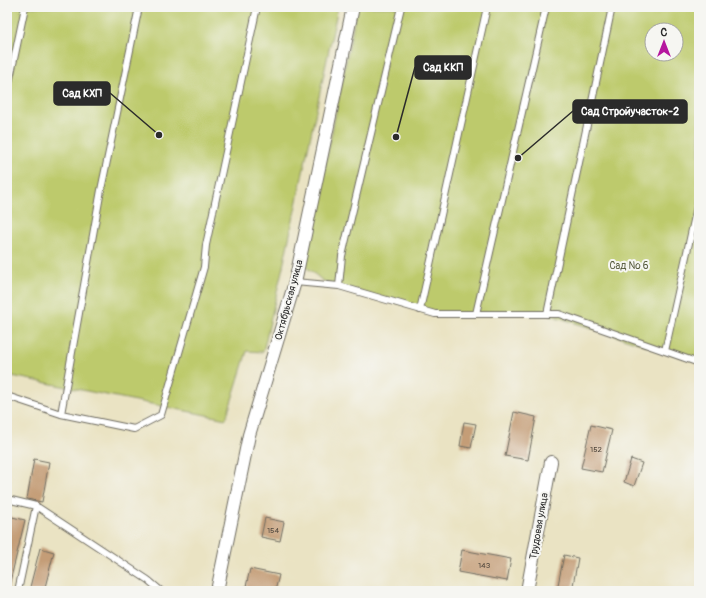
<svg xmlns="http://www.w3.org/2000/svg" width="706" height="598" font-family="Pangolin,sans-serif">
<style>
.green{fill:#bdca6c;stroke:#747a4c;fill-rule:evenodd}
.building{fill:#c49d77}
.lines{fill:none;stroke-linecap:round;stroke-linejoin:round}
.lane-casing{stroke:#6e6b60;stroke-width:8}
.street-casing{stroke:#6e6b60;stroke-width:14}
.lane{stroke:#fff;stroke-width:6}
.street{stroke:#fff;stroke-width:12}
.labels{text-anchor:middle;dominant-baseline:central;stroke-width:4;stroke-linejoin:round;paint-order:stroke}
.number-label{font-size:8px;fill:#51483e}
.park-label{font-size:10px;fill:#575b3e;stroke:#f6f6f2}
.street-label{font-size:10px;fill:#2b2b2b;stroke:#f6f6f2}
.leader{fill:none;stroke:#2b2b2b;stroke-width:1.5}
.callout-dot{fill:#2b2b2b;stroke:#f6f6f2;stroke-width:1.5}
.callout{fill:#2b2b2b;stroke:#2b2b2b;stroke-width:1.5}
.callout-label{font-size:11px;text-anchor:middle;font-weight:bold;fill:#fff}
</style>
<rect width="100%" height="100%" fill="#f6f6f2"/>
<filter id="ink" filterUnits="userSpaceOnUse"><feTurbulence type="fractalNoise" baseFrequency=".025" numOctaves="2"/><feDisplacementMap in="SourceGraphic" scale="8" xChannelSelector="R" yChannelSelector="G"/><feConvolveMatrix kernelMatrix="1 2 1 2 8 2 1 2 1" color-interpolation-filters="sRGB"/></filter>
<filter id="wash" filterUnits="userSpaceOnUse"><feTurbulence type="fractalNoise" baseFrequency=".012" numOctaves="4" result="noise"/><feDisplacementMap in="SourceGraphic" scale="16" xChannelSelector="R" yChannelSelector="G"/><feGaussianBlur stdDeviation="0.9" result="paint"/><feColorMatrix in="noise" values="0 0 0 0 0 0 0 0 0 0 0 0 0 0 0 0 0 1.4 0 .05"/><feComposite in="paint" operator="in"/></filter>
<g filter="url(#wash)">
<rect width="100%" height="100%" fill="#eae3c3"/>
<!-- green -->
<path class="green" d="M7 7H338L284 262 263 352 247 351 226 419 7 375Z
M357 7H699V362L547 314H435L323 281 305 266ZM652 30H676V54H652Z"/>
<g id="blocks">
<!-- building -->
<path class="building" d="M514 412 536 417 528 460 505 456Z
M464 422 476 424 471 448 460 446Z
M591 425 612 430 602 472 581 468Z
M34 459 49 462 42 502 27 499Z
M631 459 642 463 634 486 624 482Z
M8 516 25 520 8 590 7 520Z
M265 518 284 522 280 541 261 537Z
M40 548 54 552 44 591H29Z
M462 550 511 559 507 581 458 572Z
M564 555 578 558 572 591 557 590Z
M250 569 279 575 275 591H245Z"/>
</g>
</g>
<g filter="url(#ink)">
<use href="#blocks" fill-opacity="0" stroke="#6e6b60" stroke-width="1"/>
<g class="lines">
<defs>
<path id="lane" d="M7 93 25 7
M295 282 339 286 435 314H559L699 363
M339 286 342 256 401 7
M420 310 487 7
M476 314 546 7
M547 314 612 7
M665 351 699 198
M7 396 61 414 101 190 139 7
M61 414 134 429 161 415 204 267 206 245 257 7
M7 499 36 506 148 580 161 591
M18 591 36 506"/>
<path id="street" d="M217 591 249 435 295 282 353 7
M527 591 551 462"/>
</defs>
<!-- lane casing -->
<use href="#lane" class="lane-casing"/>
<!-- street casing -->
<use href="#street" class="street-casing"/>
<!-- lane -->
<use href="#lane" class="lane"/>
<!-- street -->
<use href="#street" class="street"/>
</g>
</g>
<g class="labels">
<!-- number labels -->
<g class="number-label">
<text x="596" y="449">152</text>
<text x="273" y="530">154</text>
<text x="484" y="565">143</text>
</g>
<!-- park labels -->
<g class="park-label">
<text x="629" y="266">Сад № 6</text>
</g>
<!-- street labels -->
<g class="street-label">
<text transform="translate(289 300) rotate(-75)">Октябрьская улица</text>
<text transform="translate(539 526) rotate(-80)">Трудовая улица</text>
</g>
</g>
<!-- callouts -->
<path class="leader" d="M396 137L415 67M159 135L110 93M518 158L573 111"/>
<g class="callout-dot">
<circle cx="396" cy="137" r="4"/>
<circle cx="159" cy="135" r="4"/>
<circle cx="518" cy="158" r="4"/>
</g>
<g class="callout">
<rect x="415" y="56" width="56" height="23" rx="4"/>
<rect x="54" y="82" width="56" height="23" rx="4"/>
<rect x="573" y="100" width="114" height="23" rx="4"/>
</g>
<g class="callout-label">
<text x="443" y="71">Сад ККП</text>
<text x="82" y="97">Сад КХП</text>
<text x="630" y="115">Сад Стройучасток-2</text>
</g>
<!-- margin -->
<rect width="706" height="598" fill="none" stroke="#f6f6f2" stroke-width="24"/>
<!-- north arrow -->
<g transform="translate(664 42)"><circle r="19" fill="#f6f6f2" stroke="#a5a5a2"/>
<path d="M0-3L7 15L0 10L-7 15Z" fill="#b5179e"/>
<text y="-6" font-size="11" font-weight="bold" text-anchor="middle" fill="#2b2b2b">С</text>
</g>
</svg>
